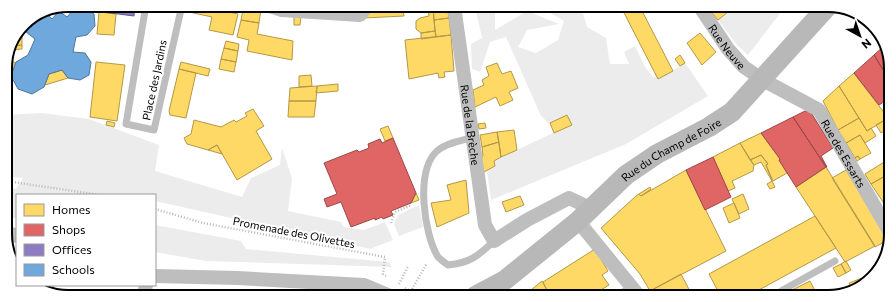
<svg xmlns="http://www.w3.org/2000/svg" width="896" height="302" font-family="Commissioner,sans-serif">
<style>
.green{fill:#ececec}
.homes{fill:#ffd966;stroke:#b29847}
.shops{fill:#e06666;stroke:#9d4747}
.offices{fill:#8e7cc3;stroke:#635788}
.schools{fill:#6fa8dc;stroke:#4e769a}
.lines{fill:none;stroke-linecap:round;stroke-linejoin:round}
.path{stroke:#b9b9b9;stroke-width:2.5;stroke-dasharray:1 2;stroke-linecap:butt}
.lane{stroke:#bebebe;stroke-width:7}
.street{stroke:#bebebe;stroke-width:14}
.secondary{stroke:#b8b8b8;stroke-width:20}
.labels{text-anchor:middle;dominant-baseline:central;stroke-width:4;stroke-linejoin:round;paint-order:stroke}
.street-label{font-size:11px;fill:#000;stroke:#fff}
.rim{fill:none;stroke:#000;stroke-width:2}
</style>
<rect width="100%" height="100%" fill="#fff"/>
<!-- green -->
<path class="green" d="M475 6H495V30L527 11 559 24 527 30 518 47 536 53 558 40 564 21 545 10 551 6H581L587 27 606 38 610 64H629L624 52 635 46 645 67 653 77H662L685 63 708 96 626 144 491 200 487 171 495 166 494 161 557 131 541 116 506 37 490 42 480 72 472 69 471 44 482 38Z
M726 7H785L748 55 737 45 718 20 728 11Z
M42 113 89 119 159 145 155 171 242 197 251 178 280 165 282 148 292 178 288 211 341 222 344 227 364 230 385 222 393 240 370 249 155 201V195H17V219L6 216V188L16 189 23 178 6 176 5 115Z
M419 205 423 227 399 236 394 224 398 215Z
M155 225 241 241 246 249 389 262 392 267 206 261 155 252Z"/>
<!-- homes -->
<path class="homes" d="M190 5H215L214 9 238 14 233 35 209 30 212 17 189 12Z
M244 5 261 9 259 23 241 20Z
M330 6H356L354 8 330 7Z
M377 6H402L404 16 364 18Z
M433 6H447L449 18 434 20Z
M621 7H640L673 71 658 79Z
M707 7H727L729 11 718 20Z
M433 8 435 31 421 33 416 29V21L420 18 429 16 428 9Z
M99 12 116 14 114 35 97 34Z
M294 16H301L300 25H294Z
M449 18 451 35 436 37 434 20Z
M241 20 259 23 257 34 293 41 292 60 247 51 249 40 237 37Z
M22 28V45L13 46Z
M435 31 436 37 421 39V33Z
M700 33 716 52 702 65 687 43Z
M451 35 454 71 444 72 445 77 439 78 438 73 409 79 405 40Z
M226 41 239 44 238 51 224 48Z
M22 45V49L11 50 13 46Z
M224 48 238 51 236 62 221 59Z
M680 55 685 63 680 66 675 59Z
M7 59V71H5V64Z
M7 59 16 63 11 76 8 74Z
M221 59 236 62 234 72 219 69Z
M96 62 125 65 117 121 90 117Z
M181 62 210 69 208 76 179 69Z
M497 63 502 74 511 71 518 88 509 92 513 100 500 106 496 97 475 107 473 90 484 85 482 80 489 76 486 67Z
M179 69 196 73 186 118 170 115 169 111Z
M62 70 68 78 45 85 49 74Z
M854 73 886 115 890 114V117L867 131 839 86Z
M311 75 312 86 299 87V76Z
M338 84V91L316 93 317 86Z
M317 86 316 101H289L290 88Z
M839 86 859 118 838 130 823 101Z
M289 101H316L314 117H288Z
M253 109 264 126 256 131 272 159 237 180 217 145 208 150 187 144 184 138 191 134 194 120 221 127 234 120 236 122 247 116 245 113Z
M567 115 572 125 554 133 550 123Z
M890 117 889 128 881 133 876 125Z
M859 118 867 131 871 128 876 136 865 143 860 135 846 143 838 130Z
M107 121 115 123 114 127 106 125Z
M485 123 486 128 479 129 478 124Z
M388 126 393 138 385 141 380 129Z
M514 130 517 150 501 157 497 132Z
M497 132 499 142 482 147 480 135Z
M761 133 780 159 779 160 787 173 773 181 766 165 768 164 761 155 750 160 740 143Z
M860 135 871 153 860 159 858 156 855 158 846 143Z
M499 142 501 157 494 161 495 166 484 172 480 158 483 156 482 147Z
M740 143 754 165 753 171 732 181 735 188 728 191 713 157Z
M217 145 222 154 208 150Z
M761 155 768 164 766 165 772 181 761 162 754 165 750 160Z
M858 156 860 159 857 161 855 158Z
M889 159V174L871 184 865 174Z
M826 167 875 246 845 262 796 187Z
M686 170 726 251 650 291 640 274 601 228 636 196 639 194 641 196Z
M846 170 886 236V241L875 247 832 178Z
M885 176 889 181V207L887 208 871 184Z
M466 180 469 213 437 227 431 203 451 200 447 185Z
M772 181 775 187 770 189 767 184Z
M650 187 651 189 641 196 639 194Z
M416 193 419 200 411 203Z
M743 194 749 209 739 214 732 199Z
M520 196 524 205 506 212 502 202Z
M734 203 740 218 729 223 723 208Z
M815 216 836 248 746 297H721L709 274Z
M595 249 608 271 602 275 609 285 591 296H550L543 282Z
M846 261 851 270 846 273 841 264Z
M841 264 846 273 838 277 833 268Z
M875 272 867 284 865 285 862 278Z
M681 274 693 297 653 296 650 291Z
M862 278 865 285 852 289 849 283Z
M542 281 550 296H524L531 290Z
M810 281 818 297H790L788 292Z
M35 285H54L51 295Z"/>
<!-- shops -->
<path class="shops" d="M885 45 890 56V81L874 55Z
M874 55 890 81V98L879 105 854 73Z
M805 111H810L833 148 821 156 827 167H826L793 117Z
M793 117 826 167 796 187 779 160 780 159 761 133Z
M393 138 416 193 411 203 391 211 393 215 383 219 382 217 375 220V218L351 227 341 202 327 207 324 199 337 194 324 163 357 150 359 152 369 148 368 144 380 139 382 143Z
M713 157 731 197 705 210 686 170Z"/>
<!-- offices -->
<path class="offices" d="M104 5H135L134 16 103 12Z"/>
<!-- schools -->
<path class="schools" d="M86 8 94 14 95 26 87 35 76 37 73 52 85 53 91 62 89 75 80 80 68 78 62 70 49 74 44 87 32 94 18 89 11 76 16 62 28 55 35 39 26 32V22L47 14 52 19 59 11 67 17 74 9Z"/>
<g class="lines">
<!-- path -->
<path class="path" d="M6 181 100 195
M155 209 203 223 385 257 383 274 386 276
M391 223 395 212 412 205
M399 284 408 266
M405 288 411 291 427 263"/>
<!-- lane -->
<path class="lane" d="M146 5 126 124 154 130 182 5
M471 138C460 141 446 143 437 151 415 171 424 234 438 257 441 260 445 263 448 265 470 263 478 256 494 241
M618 296 631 286
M781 297V291L835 261"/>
<!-- street -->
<g class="street">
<path d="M270 6 282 10 360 15 367 6"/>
<path id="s1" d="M454 6 485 225 494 241 527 220 569 198 590 208"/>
<path id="s2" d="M700 7 728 49 744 67 763 80 819 110 889 231"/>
<path d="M578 221 639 296"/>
<path d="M6 232 17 236"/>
<path d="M155 276 238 278 364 285 390 296"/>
<path d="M144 295 146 285"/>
</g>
<!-- secondary -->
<path class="secondary" id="s3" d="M475 296 505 280 578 221 626 175 657 154 709 127 732 112 827 7"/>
</g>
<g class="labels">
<!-- street labels -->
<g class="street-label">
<text stroke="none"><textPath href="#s2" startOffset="48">Rue Neuve</textPath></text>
<text transform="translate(154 80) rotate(-78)">Place des Jardins</text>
<text stroke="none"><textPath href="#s1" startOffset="120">Rue de la Brèche</textPath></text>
<text stroke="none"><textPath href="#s3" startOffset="246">Rue du Champ de Foire</textPath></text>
<text stroke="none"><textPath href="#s2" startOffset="211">Rue des Essarts</textPath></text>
<text transform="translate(294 232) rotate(11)">Promenade des Olivettes</text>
</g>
</g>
<!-- crop -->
<path d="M0 0H896V302H0ZM68 12H828A56 56 0 0 1 884 68V234A56 56 0 0 1 828 290H68A56 56 0 0 1 12 234V68A56 56 0 0 1 68 12Z" fill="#fff" fill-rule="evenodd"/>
<path class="rim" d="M68 12H828A56 56 0 0 1 884 68V234A56 56 0 0 1 828 290H68A56 56 0 0 1 12 234V68A56 56 0 0 1 68 12Z"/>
<!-- legend -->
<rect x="16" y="194" width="140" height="92" fill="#ffffff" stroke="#999999"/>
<rect x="24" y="204" width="20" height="12" fill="#ffd966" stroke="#999999"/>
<text x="52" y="214" font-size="12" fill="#000000">Homes</text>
<rect x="24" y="224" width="20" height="12" fill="#e06666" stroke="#999999"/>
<text x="52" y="234" font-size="12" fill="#000000">Shops</text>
<rect x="24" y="244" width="20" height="12" fill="#8e7cc3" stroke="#999999"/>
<text x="52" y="254" font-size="12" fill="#000000">Offices</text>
<rect x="24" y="264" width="20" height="12" fill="#6fa8dc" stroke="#999999"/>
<text x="52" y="274" font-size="12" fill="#000000">Schools</text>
<!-- north arrow -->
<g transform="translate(860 36) rotate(140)" stroke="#ffffff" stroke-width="3" paint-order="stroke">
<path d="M0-3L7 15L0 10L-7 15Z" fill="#000000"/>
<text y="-6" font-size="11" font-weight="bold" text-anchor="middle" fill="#000000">N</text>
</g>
</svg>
